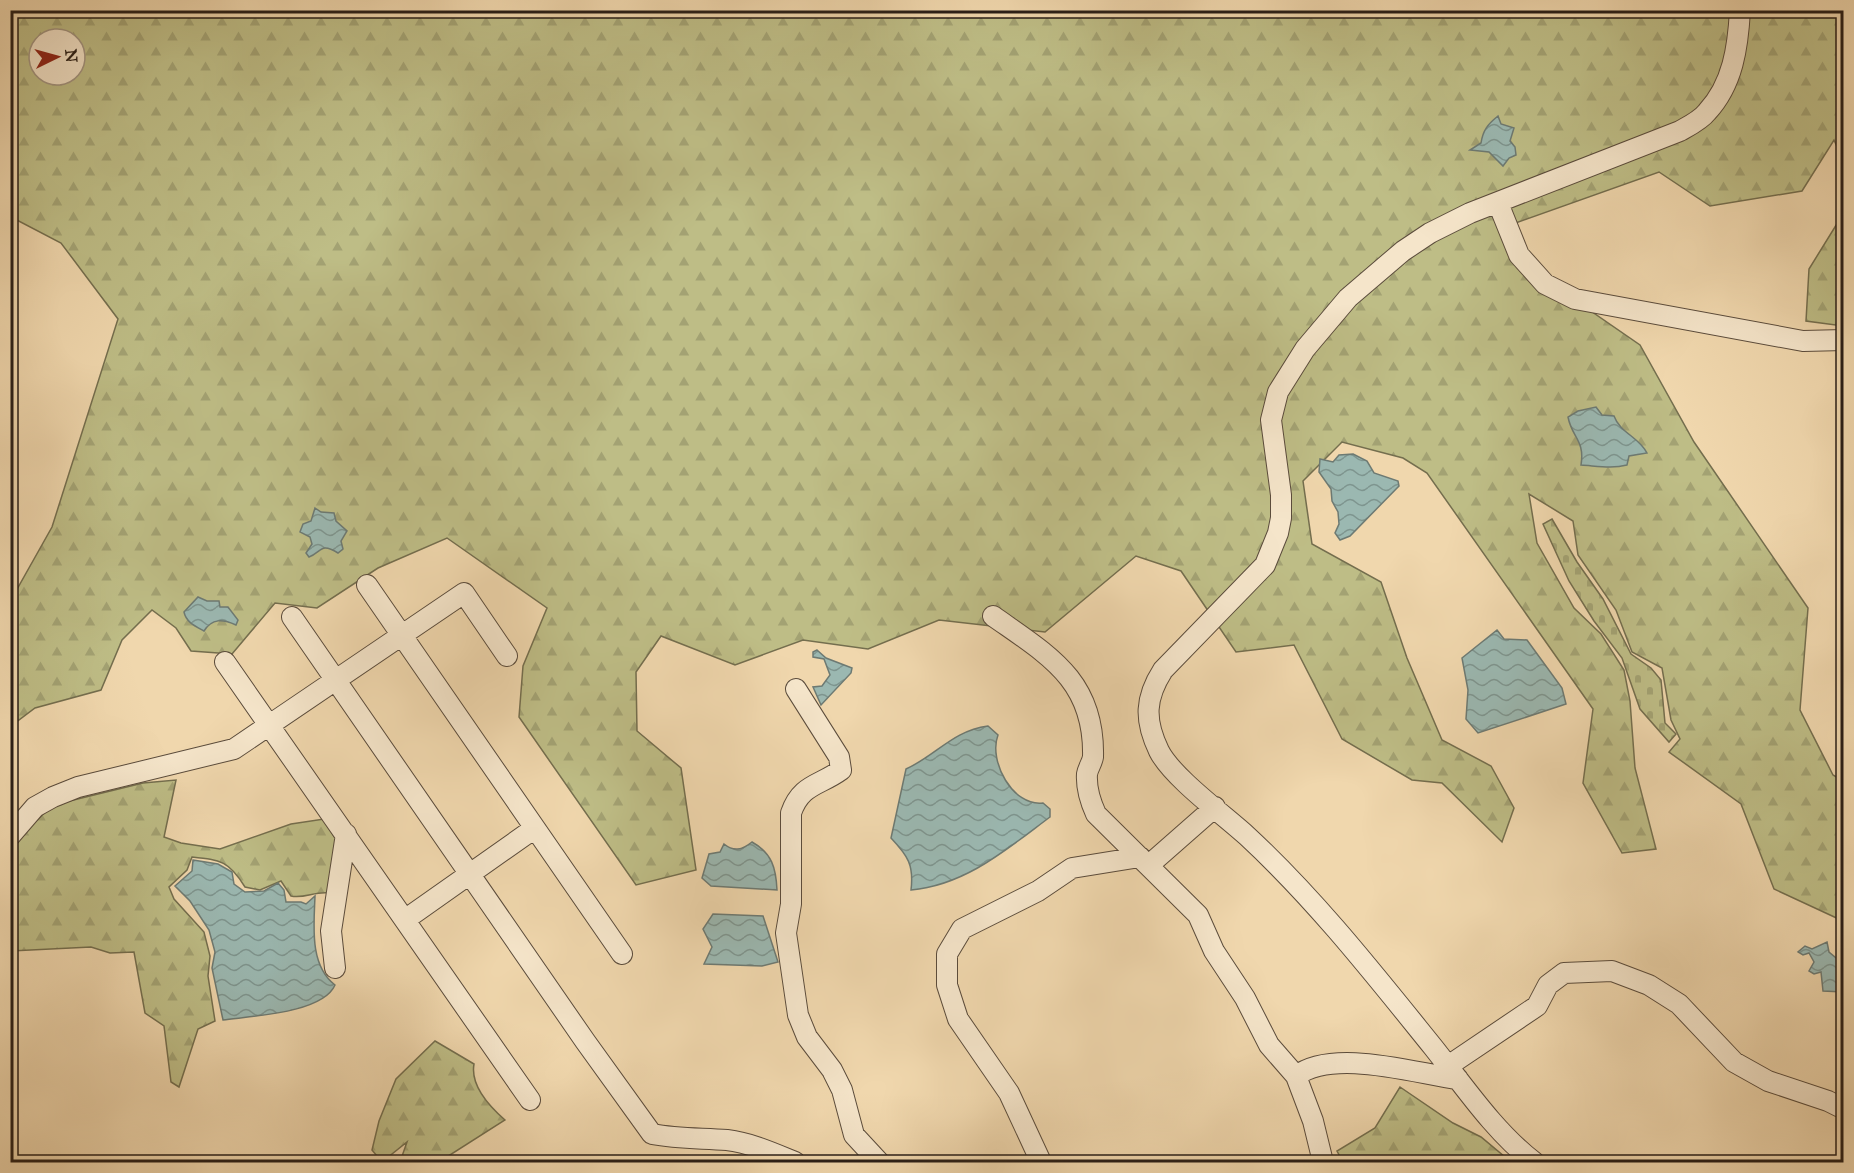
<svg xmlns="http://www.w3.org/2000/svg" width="1854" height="1173" font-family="'IM FELL Great Primer',serif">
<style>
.forest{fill:url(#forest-firs);stroke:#746e4e;stroke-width:1.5;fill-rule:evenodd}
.cemetery{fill:url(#cemetery-stones);stroke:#746e4e;stroke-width:1.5}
.water{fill:url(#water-waves);stroke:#6d7a73;stroke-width:1.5}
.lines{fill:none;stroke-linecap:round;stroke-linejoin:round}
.minor-casing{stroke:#5b4c3c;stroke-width:22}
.minor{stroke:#f5e5ca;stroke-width:20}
</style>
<defs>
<pattern id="forest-firs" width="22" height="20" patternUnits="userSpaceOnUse" patternTransform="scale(1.5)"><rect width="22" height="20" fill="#bebd86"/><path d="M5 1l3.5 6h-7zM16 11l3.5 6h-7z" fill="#a3a273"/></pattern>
<pattern id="cemetery-stones" width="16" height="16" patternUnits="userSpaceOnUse" patternTransform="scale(1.5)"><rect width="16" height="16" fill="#bebd86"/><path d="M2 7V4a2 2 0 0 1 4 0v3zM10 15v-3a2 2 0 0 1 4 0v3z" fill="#a3a273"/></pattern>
<pattern id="water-waves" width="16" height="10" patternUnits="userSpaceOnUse" patternTransform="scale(1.5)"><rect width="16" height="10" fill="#9bb8b1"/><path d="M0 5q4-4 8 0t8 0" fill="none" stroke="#7e958f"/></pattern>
</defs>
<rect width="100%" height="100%" fill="#f0d7ad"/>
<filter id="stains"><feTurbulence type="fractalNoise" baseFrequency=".00333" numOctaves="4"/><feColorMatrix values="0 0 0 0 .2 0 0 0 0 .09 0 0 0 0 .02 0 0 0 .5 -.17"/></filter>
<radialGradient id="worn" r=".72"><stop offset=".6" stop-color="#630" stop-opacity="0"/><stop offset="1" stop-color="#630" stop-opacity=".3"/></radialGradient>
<!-- forest -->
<path class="forest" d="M11 11H1843V160L1834 140 1802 191 1710 206 1659 172 1510 225 1530 269 1640 345 1694 442 1808 608 1800 710 1833 775 1843 781V921L1774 889 1741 804 1669 752 1680 739 1671 720 1662 668 1632 652 1616 610 1578 555 1573 521 1529 494 1537 543 1574 608 1601 634 1624 670 1630 701 1635 768 1656 849 1622 853 1583 783 1593 709 1427 473 1403 458 1342 442 1303 481 1312 544 1381 582 1407 658 1442 740 1491 766 1514 808 1502 842 1442 783 1412 780 1342 739 1294 645 1236 652 1181 571 1136 556 1045 632 939 620 868 649 803 640 735 665 661 636 636 672 637 731 681 768 696 870 636 885 519 717 523 666 547 608 447 538 378 568 317 608 275 603 232 654 191 651 176 628 152 610 122 640 101 690 35 708 11 726V600L52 527 118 319 61 243 11 217ZM39 39H75V75H39Z
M1843 214V326L1806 321 1809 269Z
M176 780 164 837 181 843 220 849 291 824 324 819 338 843 329 893C315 891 304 899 291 896L281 881 260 890 245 887C229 861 221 860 192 857L187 870 169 887 174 899 204 932 210 956 208 976 215 1021 198 1029 179 1087 171 1082 164 1026 145 1013 134 952 110 953 91 947 11 951V849L20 836 53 805 143 783Z
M435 1041 474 1064C470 1086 489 1106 505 1120L439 1162H400L407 1142 382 1162 372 1150 379 1121 396 1079Z
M1400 1087 1453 1123 1481 1137 1511 1162H1343L1337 1151 1375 1128Z"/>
<!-- cemetery -->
<path class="cemetery" d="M1552 519 1577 562 1603 599 1631 654 1651 668 1661 680 1665 723 1676 734 1669 742 1640 709 1622 658 1594 621 1569 581 1543 524Z"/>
<!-- water -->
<path class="water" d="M1498 116 1501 124 1514 128 1510 141 1515 147 1516 155 1509 158 1503 166 1489 152 1470 150 1481 143C1483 130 1488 124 1498 116Z
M1596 407 1602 415 1614 416C1620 433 1639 437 1647 453L1629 456 1627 465C1612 469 1597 466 1581 465 1585 440 1572 438 1568 417L1578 411Z
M1353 454 1367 461 1374 473 1398 481 1399 486 1350 536 1340 540 1335 533 1339 524 1338 512 1332 501 1331 489 1319 472 1320 459 1333 462 1339 455Z
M315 508 321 512 334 513 336 521 347 531 341 541 343 549 338 553C320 542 322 552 309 557L306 553 312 544 310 537 300 532 303 524 311 521Z
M198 597 207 601H219L220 607H228L238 620 236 625C223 619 212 618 204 631 195 626 186 622 184 612Z
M1497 630 1504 639 1527 640 1562 688 1566 704 1478 733 1466 719 1468 690 1462 658Z
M817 650 826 658 852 668 851 673 821 705 813 687 822 686 830 675 824 659 813 657V652Z
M988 726 998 735C988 761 1013 807 1043 803L1050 809V817C1007 849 966 885 911 890 914 865 908 856 891 838L906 769C937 755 952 731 988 726Z
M752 842C772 853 776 868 777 890L711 886 702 878 709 854 720 852 724 844C734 852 742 850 752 842Z
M193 860 218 864 232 872 234 884 245 892 264 891 278 883 284 890 286 902H301L306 904 315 896C314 925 309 965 335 985 323 1013 252 1016 223 1020L212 968 215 952 209 930 190 901 175 886 192 871Z
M713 914 763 916 778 962 762 966 704 964 712 947 703 929Z
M1827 942 1829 952 1841 962 1843 992 1823 991 1821 972 1814 974 1809 971 1814 962 1809 953 1803 955 1798 952 1805 946 1812 949Z"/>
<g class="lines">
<defs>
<path id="minor" d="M1498 203 1519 255 1545 284 1575 299 1803 341 1844 340
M367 585 622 954
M993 616C1048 655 1095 680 1093 757 1092 763 1088 768 1087 774 1086 789 1090 801 1096 814L1198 915 1214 951 1245 998 1269 1045 1296 1076 1313 1121 1323 1162
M292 617 585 1041 652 1134C678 1139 702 1138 727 1140 751 1143 773 1153 795 1162
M225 662 530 1100
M796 689 839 757 841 770C819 786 801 784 791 813V904L786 933 798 1015 807 1037 832 1070 842 1090 854 1135 879 1162
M10 836 35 807 53 797 78 787 234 749 464 593 507 656
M1149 865 1215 807
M406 919 535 828
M335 968 331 931 346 834
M1448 1066 1537 1006 1548 985 1564 973 1612 971 1649 985 1679 1004 1734 1062 1768 1081 1828 1101 1844 1109
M1296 1076C1333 1048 1414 1073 1458 1079
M1041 1162 1009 1093 958 1019 947 985V954L962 929 1038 891 1072 868 1140 857
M1534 1162C1494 1131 1464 1086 1433 1047 1374 974 1316 900 1247 836 1224 815 1172 777 1159 751 1144 720 1145 698 1163 670L1265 565 1278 533 1281 518V495L1271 420 1278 392 1305 349 1348 298 1403 251 1430 233 1470 213 1680 131C1689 126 1701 120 1707 112 1733 84 1738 47 1740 10"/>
</defs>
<!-- minor casing -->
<use href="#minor" class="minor-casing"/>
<!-- minor -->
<use href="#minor" class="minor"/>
</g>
<!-- margin -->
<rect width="1854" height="1173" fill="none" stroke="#f0d7ad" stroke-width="36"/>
<rect x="12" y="12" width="1830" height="1149" fill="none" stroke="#291e17" stroke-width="3"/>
<rect x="18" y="18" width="1818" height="1137" fill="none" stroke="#291e17" stroke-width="1.5"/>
<!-- north arrow -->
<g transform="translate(57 57) rotate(85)"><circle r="28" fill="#f5e5ca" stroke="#a39582" stroke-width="1.5"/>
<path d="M0-4.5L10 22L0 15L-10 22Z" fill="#8f2418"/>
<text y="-9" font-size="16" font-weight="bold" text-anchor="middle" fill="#291e17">N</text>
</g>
<rect width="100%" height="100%" filter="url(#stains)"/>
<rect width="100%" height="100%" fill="url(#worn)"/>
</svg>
